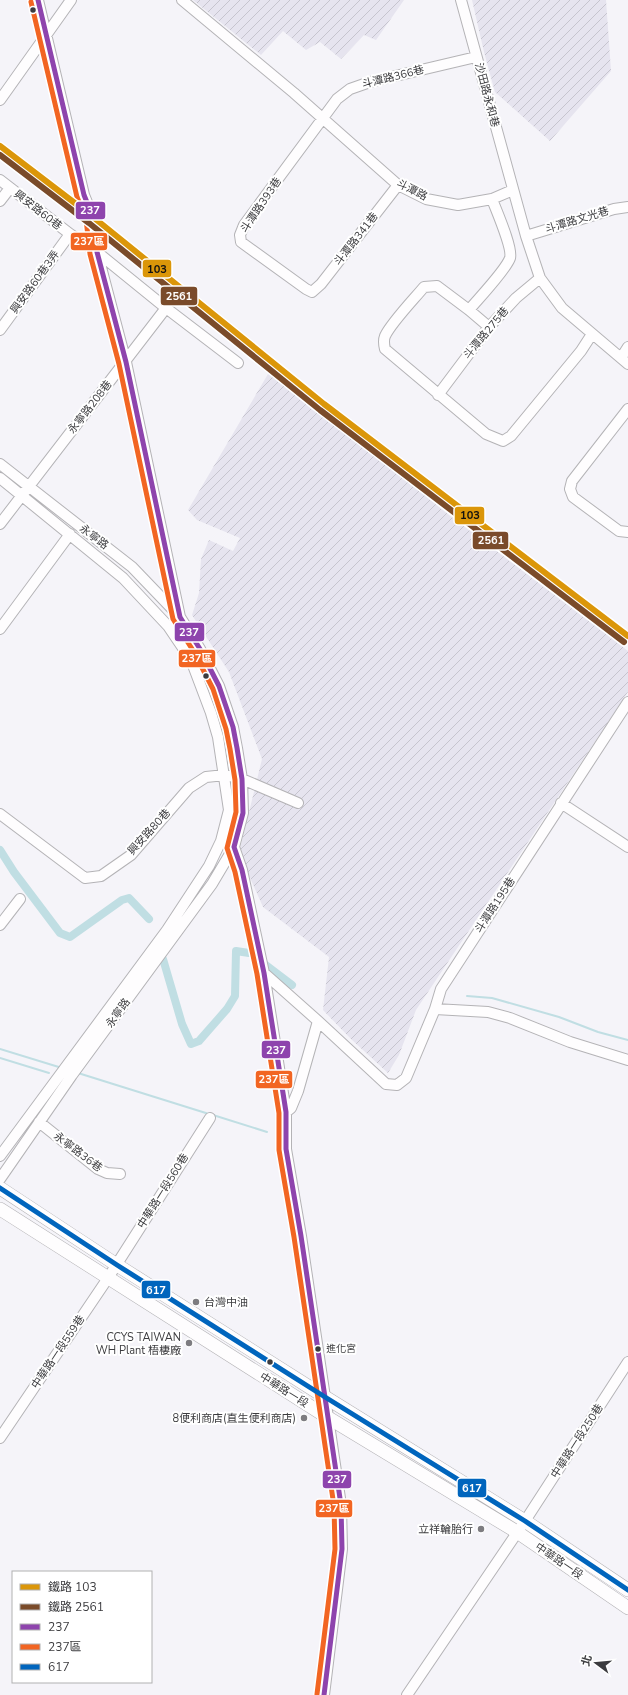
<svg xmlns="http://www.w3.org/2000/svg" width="628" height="1695" font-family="'Nunito Sans','Noto Sans TC',sans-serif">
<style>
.industrial{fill:url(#industrial-furrows)}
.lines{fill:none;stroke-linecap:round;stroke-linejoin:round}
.stream{stroke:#c0dee3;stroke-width:2}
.canal{stroke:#c0dee3;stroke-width:8}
.minor-casing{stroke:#b4b3b6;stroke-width:12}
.major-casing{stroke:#b4b3b6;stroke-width:14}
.minor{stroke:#fefdfe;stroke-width:10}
.major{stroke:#fefdfe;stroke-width:13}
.bus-1-casing{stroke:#fff;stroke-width:8}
.bus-2-casing{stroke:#fff;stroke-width:8}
.bus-3-casing{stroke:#fff;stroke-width:8}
.bus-1{stroke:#8e44ad;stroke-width:5}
.bus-2{stroke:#f26522;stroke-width:5}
.bus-3{stroke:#0065bd;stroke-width:5}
.rail-1-casing{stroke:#fff;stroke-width:9}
.rail-2-casing{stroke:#fff;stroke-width:9}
.rail-1{stroke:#db9609;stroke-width:6}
.rail-2{stroke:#7a4b2a;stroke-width:6}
.bus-dot{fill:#3c3c3f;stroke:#fff;stroke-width:1.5}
.poi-dot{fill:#7d7c80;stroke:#fff;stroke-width:1.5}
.labels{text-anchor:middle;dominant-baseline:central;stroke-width:4;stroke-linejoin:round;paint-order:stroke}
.bus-label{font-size:10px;fill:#3c3c3f;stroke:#fff;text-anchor:start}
.street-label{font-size:11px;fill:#3c3c3f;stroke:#fff}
.poi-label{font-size:11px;fill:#3c3c3f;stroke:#fff;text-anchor:end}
.line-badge{stroke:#fff;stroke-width:1.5}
.badge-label{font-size:11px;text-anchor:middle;font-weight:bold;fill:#fff}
.pale-badge-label{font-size:11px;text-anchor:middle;font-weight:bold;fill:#111}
</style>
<defs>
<pattern id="industrial-furrows" width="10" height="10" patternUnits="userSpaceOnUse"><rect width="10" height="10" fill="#e6e4ef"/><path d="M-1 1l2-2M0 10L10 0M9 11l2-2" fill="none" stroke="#c6c4ce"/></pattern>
</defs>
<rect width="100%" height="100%" fill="#f5f4f9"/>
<!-- industrial -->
<path class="industrial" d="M193 0H404L376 40 364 35 341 59 320 42 306 50 283 31 261 55Z
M472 0H606L611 71 550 141 495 92 484 52Z
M268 374 347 433 449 515 628 651V692L416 1010 399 1055 388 1073 351 1039 323 1010 329 957 263 907 239 853 262 759 229 672 192 615 199 593 201 559 209 540 233 551 240 538 197 520 188 510Z"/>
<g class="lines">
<!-- stream -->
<path class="stream" d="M467 996 492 998 559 1017 598 1032 628 1040
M0 1049 62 1068
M0 1058 49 1073
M78 1073 209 1114
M213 1115 267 1132"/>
<!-- canal -->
<path class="canal" d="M0 850 14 872 60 933 70 937 122 900 129 898 149 919
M163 959 182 1024 191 1044 199 1041 227 1009 235 996 236 951 249 953
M263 963 292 985"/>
<defs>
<path id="minor" d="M38 0 84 195 93 217 97 252 126 362 180 617 200 649 219 686 233 727 237 748 242 779 243 813 234 847 242 870 264 973 286 1112V1149L301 1236 341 1505 342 1549 324 1695
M182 0 294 93 398 185 426 199 458 205 492 199 513 190
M461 0 526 236 540 278 562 308 628 364
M0 100 71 0
M0 180 70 234 97 252 166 308 238 363
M398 185 321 284 312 292 306 289 241 242 240 235 244 225 337 99 350 89 370 82 476 57
M0 201 10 188
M526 236 614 209 628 207
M469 310C478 299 506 270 510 258 513 248 496 210 492 199
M489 327 469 310 437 286 424 287C414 299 391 323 385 336 383 341 384 345 385 349L486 434 503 441 511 436 581 351 592 334
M0 330 70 234
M621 358 628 347
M438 395 489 327 516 298 540 278
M628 409 572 481 570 489 573 497 619 531 628 532
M0 464 132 567 180 617
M0 478 123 578 168 626 191 660 211 713 218 737 229 810 221 841 209 866 167 930 0 1156
M0 524 166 308
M0 629 70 534
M561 803 628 847
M0 814 85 878 101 876 131 855 189 788 206 777 225 775 242 779 298 803
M0 925 20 899
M264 973 318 1021 386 1084 397 1085 406 1078 435 1009 488 1012 510 1018 570 1042 628 1060
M435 1009 441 989 628 702
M286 1112 291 1108 298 1091 318 1021
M39 1122 98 1169 107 1173 120 1174
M0 1179 72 1075 212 884 234 847
M0 1438 108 1278 210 1118
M407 1695 525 1521 628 1362"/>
<path id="major" d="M0 1188 117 1265 325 1397 525 1521 628 1590
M0 1209 327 1417 517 1532 628 1608"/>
</defs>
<!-- minor casing -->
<use href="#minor" class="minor-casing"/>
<!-- major casing -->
<use href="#major" class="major-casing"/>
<!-- minor -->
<use href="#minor" class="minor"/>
<!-- major -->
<use href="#major" class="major"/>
<defs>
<path id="bus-1" d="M38 0 84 195 93 217 97 252 126 362 180 617 200 649 219 686 233 727 237 748 242 779 243 813 234 847 242 870 264 973 286 1112V1149L301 1236 341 1505 342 1549 324 1695"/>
<path id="bus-2" d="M31 2 77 197 86 219 90 254 119 364 173 619 194 652 213 689 226 729 230 749 235 780 236 812 227 848 235 872 257 974 279 1113V1150L294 1237 334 1506 335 1549 317 1694"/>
<path id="bus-3" d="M0 1188 117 1265 325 1397 525 1521 628 1590"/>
</defs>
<!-- bus-1 casing -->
<use href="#bus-1" class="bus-1-casing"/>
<!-- bus-2 casing -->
<use href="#bus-2" class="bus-2-casing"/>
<!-- bus-3 casing -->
<use href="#bus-3" class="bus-3-casing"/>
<!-- bus-1 -->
<use href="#bus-1" class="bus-1"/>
<!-- bus-2 -->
<use href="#bus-2" class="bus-2"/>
<!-- bus-3 -->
<use href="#bus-3" class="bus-3"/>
<defs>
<path id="rail-1" d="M0 146 93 217 324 404 628 636"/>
<path id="rail-2" d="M0 155 89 223 320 410 624 642"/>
</defs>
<!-- rail-1 casing -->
<use href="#rail-1" class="rail-1-casing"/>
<!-- rail-2 casing -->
<use href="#rail-2" class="rail-2-casing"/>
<!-- rail-1 -->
<use href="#rail-1" class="rail-1"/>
<!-- rail-2 -->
<use href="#rail-2" class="rail-2"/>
</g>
<!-- markers -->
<g class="bus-dot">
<circle cx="33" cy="10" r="3.5"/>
<circle cx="206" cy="676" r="3.5"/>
<circle cx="318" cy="1349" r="3.5"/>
<circle cx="270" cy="1362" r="3.5"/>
</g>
<g class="poi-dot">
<circle cx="196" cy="1302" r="4"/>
<circle cx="189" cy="1343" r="4"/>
<circle cx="304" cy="1418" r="4"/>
<circle cx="481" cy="1529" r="4"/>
</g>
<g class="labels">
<!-- bus labels -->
<g class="bus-label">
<text x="326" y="1349">進化宮</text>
</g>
<!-- street labels -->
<g class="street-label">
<text transform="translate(393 77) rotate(-14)">斗潭路366巷</text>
<text transform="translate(487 95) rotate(75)">沙田路永和巷</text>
<text transform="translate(412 190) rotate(27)">斗潭路</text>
<text transform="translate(261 205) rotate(-56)">斗潭路393巷</text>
<text transform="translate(38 210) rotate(38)">興安路60巷</text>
<text transform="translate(577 220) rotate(-17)">斗潭路文光巷</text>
<text transform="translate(356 239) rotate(-52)">斗潭路341巷</text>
<text transform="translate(35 282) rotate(-54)">興安路60巷3弄</text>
<text transform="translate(486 333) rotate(-50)">斗潭路275巷</text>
<text transform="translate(90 407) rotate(-52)">永寧路208巷</text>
<text transform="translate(94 537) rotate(37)">永寧路</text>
<text transform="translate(149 832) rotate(-48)">興安路80巷</text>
<text transform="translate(495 905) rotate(-57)">斗潭路195巷</text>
<text transform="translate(118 1013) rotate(-54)">永寧路</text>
<text transform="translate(78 1152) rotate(37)">永寧路36巷</text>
<text transform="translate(163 1191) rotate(-58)">中華路一段560巷</text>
<text transform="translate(58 1352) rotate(-56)">中華路一段559巷</text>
<text transform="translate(284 1390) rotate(32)">中華路一段</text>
<text transform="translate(577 1441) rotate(-57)">中華路一段250巷</text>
<text transform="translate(559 1561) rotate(34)">中華路一段</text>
</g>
<!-- poi labels -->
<g class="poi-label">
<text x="204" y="1302" text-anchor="start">台灣中油</text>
<text x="181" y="1337">CCYS TAIWAN<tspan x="181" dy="13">WH Plant 梧棲廠</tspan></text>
<text x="296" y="1418">8便利商店(直生便利商店)</text>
<text x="473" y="1529">立祥輪胎行</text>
</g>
</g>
<g class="line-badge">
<rect x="75" y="201" width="31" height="19" rx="4" fill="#8e44ad"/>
<rect x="70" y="232" width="38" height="19" rx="4" fill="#f26522"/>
<rect x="142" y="259" width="30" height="19" rx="4" fill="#db9609"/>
<rect x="160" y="286" width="38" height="20" rx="4" fill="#7a4b2a"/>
<rect x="454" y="506" width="31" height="19" rx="4" fill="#db9609"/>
<rect x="472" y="531" width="37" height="19" rx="4" fill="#7a4b2a"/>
<rect x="174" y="622" width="31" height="20" rx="4" fill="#8e44ad"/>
<rect x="178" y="649" width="38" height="19" rx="4" fill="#f26522"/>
<rect x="261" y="1040" width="30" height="19" rx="4" fill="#8e44ad"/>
<rect x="255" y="1070" width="38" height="19" rx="4" fill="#f26522"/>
<rect x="141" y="1280" width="30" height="19" rx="4" fill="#0065bd"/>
<rect x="322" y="1470" width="30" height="19" rx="4" fill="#8e44ad"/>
<rect x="457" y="1478" width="30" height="20" rx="4" fill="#0065bd"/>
<rect x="315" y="1499" width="38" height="19" rx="4" fill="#f26522"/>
</g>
<g class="badge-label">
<text x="90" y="214">237</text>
<text x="89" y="245">237區</text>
<text x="179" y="300">2561</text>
<text x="491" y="544">2561</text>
<text x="189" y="636">237</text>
<text x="197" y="662">237區</text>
<text x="276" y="1054">237</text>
<text x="274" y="1083">237區</text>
<text x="156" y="1294">617</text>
<text x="337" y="1483">237</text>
<text x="472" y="1492">617</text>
<text x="334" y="1512">237區</text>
</g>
<g class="pale-badge-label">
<text x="157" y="273">103</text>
<text x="470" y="519">103</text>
</g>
<!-- legend -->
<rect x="12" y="1571" width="140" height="112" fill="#ffffff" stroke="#b1b1b2"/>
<rect x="20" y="1584" width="20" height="6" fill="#db9609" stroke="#b1b1b2"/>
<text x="48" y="1591" font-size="12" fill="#3c3c3f">鐵路 103</text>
<rect x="20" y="1604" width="20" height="6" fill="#7a4b2a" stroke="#b1b1b2"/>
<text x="48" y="1611" font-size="12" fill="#3c3c3f">鐵路 2561</text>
<rect x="20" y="1624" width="20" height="6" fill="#8e44ad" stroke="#b1b1b2"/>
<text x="48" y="1631" font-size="12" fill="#3c3c3f">237</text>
<rect x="20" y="1644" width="20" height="6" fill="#f26522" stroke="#b1b1b2"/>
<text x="48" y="1651" font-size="12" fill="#3c3c3f">237區</text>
<rect x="20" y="1664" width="20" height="6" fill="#0065bd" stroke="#b1b1b2"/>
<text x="48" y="1671" font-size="12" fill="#3c3c3f">617</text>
<!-- north arrow -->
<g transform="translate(596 1663) rotate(286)" stroke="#ffffff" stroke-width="3" paint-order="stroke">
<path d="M0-3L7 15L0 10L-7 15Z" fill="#3c3c3f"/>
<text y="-6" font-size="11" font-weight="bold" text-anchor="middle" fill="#3c3c3f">北</text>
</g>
</svg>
